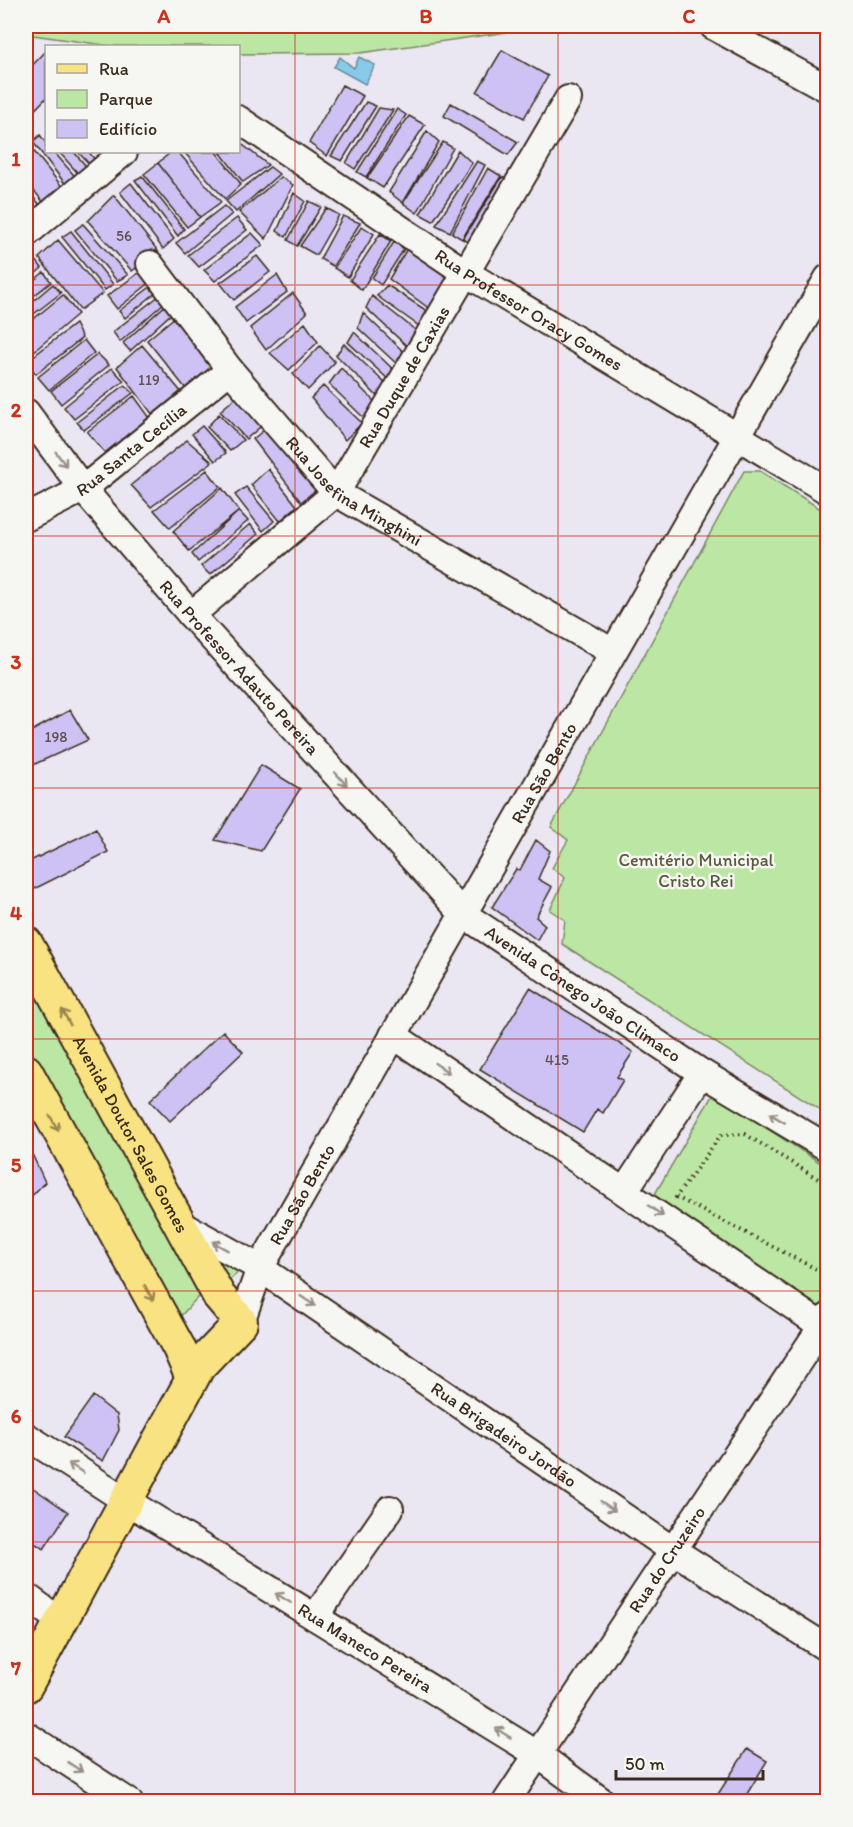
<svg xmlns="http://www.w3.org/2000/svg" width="853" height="1827" font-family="Itim,sans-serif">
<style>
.green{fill:#bbe6a3;stroke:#7b8860;stroke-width:1.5}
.water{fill:#88cae9;stroke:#698a98;stroke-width:1.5}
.building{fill:#cdc2f3;stroke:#3b2a1e;stroke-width:1.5}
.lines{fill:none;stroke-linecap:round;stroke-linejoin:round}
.minor-casing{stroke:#3b2a1e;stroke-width:30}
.major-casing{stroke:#3b2a1e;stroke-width:36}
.path{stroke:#3b2a1e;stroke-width:4;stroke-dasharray:1.5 4.5;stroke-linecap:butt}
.minor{stroke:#f6f6f2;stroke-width:26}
.major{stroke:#f8e281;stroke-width:32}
.oneway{stroke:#989088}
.oneway2{stroke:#9a8650}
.grid{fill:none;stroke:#c8321e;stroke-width:1.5;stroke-opacity:0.55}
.labels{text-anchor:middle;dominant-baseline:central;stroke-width:5;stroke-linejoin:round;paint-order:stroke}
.number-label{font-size:15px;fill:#605053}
.street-label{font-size:18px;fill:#3b2a1e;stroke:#f6f6f2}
.park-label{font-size:18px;fill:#5b593f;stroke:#f6f6f2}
.neatline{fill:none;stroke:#c8321e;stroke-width:2}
.grid-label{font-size:20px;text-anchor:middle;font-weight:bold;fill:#c8321e}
</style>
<rect width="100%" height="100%" fill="#eae6f2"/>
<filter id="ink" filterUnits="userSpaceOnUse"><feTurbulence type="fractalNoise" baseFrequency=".0167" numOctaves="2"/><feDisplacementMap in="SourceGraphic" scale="12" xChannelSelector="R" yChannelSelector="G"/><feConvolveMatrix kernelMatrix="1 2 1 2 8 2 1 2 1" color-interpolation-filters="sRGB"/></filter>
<g filter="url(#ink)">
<!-- green -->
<path class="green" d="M26 26H550L360 53 239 54 238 46H111L26 34Z
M744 471H760L827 513V1114L562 944 565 920 550 910 565 878 552 868 568 840 551 827Z
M26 959 206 1288 179 1318 26 1046Z
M713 1094 827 1167V1295L818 1310 652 1199Z
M194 1239 246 1265 221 1288Z"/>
<!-- water -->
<path class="water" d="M340 57 354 68 359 57 375 65 365 84 334 67Z"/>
<!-- building -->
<path class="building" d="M502 50 548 76 524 118 477 92Z
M46 51V98L26 119V72Z
M342 85 363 96 327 156 309 143Z
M366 102 376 106 342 161 331 156Z
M451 103 518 142 508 155 444 116Z
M379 108 393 110 355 169 346 163Z
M397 109 406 115 366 177 357 172Z
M409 116 425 125 383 188 367 178Z
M427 131 439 142 403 203 389 192Z
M40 135 46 143V152H54L79 181 70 190 33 142Z
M238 141 268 165 243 182 220 152H238Z
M443 142 453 148 417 213 403 203Z
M28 144 67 193 49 209 26 181V147Z
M458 150 472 163 433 221 420 214Z
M59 152H74L91 172 83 179Z
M78 152H89L99 165 94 169Z
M171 152H178L221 202 200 217 158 163Z
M184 152H216L241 184 225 199Z
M477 161 485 165 450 232 436 225Z
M158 163 200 217 187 227 144 174Z
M270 167 279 174 236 212 226 201Z
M488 168 501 176 462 239 452 233Z
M142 176 184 229 178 236 135 180Z
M281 177 293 185 266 239 239 212Z
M502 177 514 183 477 250 463 239Z
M131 183 174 239 163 249 120 192Z
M26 188 46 212 26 224Z
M294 193 305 201 286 237 277 231Z
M114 195 158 251 132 271 88 221Z
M309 201 321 207 297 246 288 240Z
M224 206 232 214 185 253 176 243Z
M326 208 339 215 316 255 300 246Z
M343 216 360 223 333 266 320 259Z
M237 218 247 230 199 267 188 255Z
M83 224 128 275 117 281 75 230Z
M362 226 374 234 348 277 334 268Z
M71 231 113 284 105 290 62 237Z
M252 233 263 245 215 281 204 270Z
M380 234 391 241 362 290 350 280Z
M58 240 103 293 80 310 39 258Z
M394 242 404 249 381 285 372 278Z
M408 247 455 275 434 312 389 279Z
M257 256 270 272 234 300 220 283Z
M35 259 42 268 26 282V266Z
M143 270 152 281 117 309 107 296Z
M44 272 51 282 26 302V287Z
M277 275 287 292 246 323 235 307Z
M53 284 61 293 26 320V307Z
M153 285 158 291 125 318 119 311Z
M387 285 430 313 419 326 377 296Z
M293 293 307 313 266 350 250 328Z
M63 295 78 314 26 358V325Z
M160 295 165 302 120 342 113 332Z
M372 296 419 333 409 348 366 308Z
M168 303 173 312 130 351 123 343Z
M363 313 407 355 399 366 358 328Z
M176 316 216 366 186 389 147 340Z
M305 323 318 342 289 370 270 353Z
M75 324 82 338 36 374 26 362Z
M354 332 397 373 390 381 348 342Z
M84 340 94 353 49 390 38 377Z
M344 344 387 385 378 397 336 355Z
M142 345 182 393 153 415 117 367Z
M320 346 335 362 308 390 293 374Z
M98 354 109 365 61 404 51 391Z
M112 368 124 381 74 419 64 407Z
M341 368 377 404 365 419 329 384Z
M125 385 133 393 84 430 77 422Z
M323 386 362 423 345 440 311 398Z
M241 393 266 422 246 439 220 411Z
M134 396 150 418 106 454 87 432Z
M219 414 243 440 230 451 207 427Z
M270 425 318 488 301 502 253 439Z
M202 426 226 453 215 461 192 434Z
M187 440 212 462 151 507 131 485Z
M268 469 297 506 280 521 251 485Z
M207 470 220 487 170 528 154 510Z
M246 487 274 521 263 531 235 495Z
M222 488 239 511 189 551 173 531Z
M239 511 248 521 198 562 192 554Z
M250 524 258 534 210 575 201 566Z
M70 710 88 740 26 768V734Z
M261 765 300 789 261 851 215 840Z
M96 829 108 852 26 893V863Z
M536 840 550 851 538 879 552 887 536 917 545 925 537 940 492 907 516 869 520 870Z
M530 988 633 1052 617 1077 623 1080 603 1113 597 1109 583 1132 480 1069Z
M223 1031 243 1052 170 1121 150 1100Z
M26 1141 45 1182 26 1202Z
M93 1396 117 1415 119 1430 103 1461 64 1437Z
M26 1483 68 1512 44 1549 26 1538Z
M747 1749 767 1761 742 1802H713Z
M759 1794 769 1802H753Z"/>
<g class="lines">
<defs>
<g id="minor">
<path d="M713 26 828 89"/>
<path id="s1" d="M238 119 466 273 828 491"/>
<path d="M26 234 124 152"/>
<path id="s2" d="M150 264 230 370 336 493 613 652"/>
<path id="s3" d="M26 412 83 489 191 615 463 914 702 1073 828 1148"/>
<path id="s4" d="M26 518 83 489 230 370"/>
<path id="s5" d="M191 615 336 493 568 99"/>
<path d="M393 1035 828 1330"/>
<path d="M625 1190 702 1073"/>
<path id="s6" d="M179 1223 260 1268 674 1551 828 1649"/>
<path id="s7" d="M241 1322 260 1268 828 278"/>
<path id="s8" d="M26 1436 125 1500 537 1754 603 1802"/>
<path d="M26 1596 60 1621"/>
<path d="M315 1617 390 1509"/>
<path d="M26 1735 129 1802"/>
<path id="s9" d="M506 1802 828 1317"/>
</g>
<g id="major">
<path id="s10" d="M26 943 219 1296 241 1322 199 1366 26 1686"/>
<path d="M26 1071 179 1348 192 1378"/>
</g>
</defs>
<!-- minor casing -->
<use href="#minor" class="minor-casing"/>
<!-- major casing -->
<use href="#major" class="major-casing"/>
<!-- path -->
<path class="path" d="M828 1185 745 1134 721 1135 676 1197 828 1275"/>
<!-- minor -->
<use href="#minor" class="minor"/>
<!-- major -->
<use href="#major" class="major"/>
</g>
<!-- one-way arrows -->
<defs><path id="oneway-shaft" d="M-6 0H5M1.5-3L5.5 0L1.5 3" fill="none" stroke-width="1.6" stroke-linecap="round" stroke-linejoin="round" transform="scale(1.5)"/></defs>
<g class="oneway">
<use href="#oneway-shaft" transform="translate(61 459) rotate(53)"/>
<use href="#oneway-shaft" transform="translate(341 779) rotate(48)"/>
<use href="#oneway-shaft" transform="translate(442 1068) rotate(34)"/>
<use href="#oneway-shaft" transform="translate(777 1118) rotate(-149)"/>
<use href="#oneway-shaft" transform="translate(656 1211) rotate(35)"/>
<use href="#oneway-shaft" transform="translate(220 1246) rotate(-151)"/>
<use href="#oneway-shaft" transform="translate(308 1301) rotate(34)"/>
<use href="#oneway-shaft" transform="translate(76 1468) rotate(-147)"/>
<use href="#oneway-shaft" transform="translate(608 1506) rotate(34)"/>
<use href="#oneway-shaft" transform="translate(283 1598) rotate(-148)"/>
<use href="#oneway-shaft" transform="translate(503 1733) rotate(-148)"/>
<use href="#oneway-shaft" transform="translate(75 1767) rotate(33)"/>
</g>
<g class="oneway2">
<use href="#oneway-shaft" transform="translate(66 1017) rotate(-119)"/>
<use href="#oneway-shaft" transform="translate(54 1123) rotate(61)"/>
<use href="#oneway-shaft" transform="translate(149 1293) rotate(61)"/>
</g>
</g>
<!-- grid -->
<path class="grid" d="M295 26V1802M558 26V1802M26 285H828M26 536H828M26 788H828M26 1039H828M26 1291H828M26 1542H828"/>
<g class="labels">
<!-- number labels -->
<g class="number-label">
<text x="124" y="236">56</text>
<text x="149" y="380">119</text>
<text x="56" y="737">198</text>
<text x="557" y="1060">415</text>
</g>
<!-- street labels -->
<g class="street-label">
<text stroke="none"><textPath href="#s1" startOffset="348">Rua Professor Oracy Gomes</textPath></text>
<text stroke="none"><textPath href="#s5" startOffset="324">Rua Duque de Caxias</textPath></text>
<text stroke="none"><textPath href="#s4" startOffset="126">Rua Santa Cecília</textPath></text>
<text stroke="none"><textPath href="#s2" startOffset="308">Rua Josefina Minghini</textPath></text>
<text stroke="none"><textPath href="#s3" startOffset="333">Rua Professor Adauto Pereira</textPath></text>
<text stroke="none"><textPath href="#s7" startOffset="628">Rua São Bento</textPath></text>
<text stroke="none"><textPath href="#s3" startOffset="810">Avenida Cônego João Climaco</textPath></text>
<text stroke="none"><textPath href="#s10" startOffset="218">Avenida Doutor Sales Gomes</textPath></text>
<text stroke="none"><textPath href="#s7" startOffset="142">Rua São Bento</textPath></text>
<text stroke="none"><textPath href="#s6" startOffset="388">Rua Brigadeiro Jordão</textPath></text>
<text stroke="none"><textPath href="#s9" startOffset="291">Rua do Cruzeiro</textPath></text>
<text stroke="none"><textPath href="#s8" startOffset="400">Rua Maneco Pereira</textPath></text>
</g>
<!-- park labels -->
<g class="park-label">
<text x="696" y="860">Cemitério Municipal<tspan x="696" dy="21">Cristo Rei</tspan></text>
</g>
</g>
<!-- margin -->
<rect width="853" height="1827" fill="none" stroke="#f6f6f2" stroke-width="66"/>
<!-- legend -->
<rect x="45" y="45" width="195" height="108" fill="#f6f6f2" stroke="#aba49d" stroke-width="1.5"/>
<rect x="57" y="64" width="30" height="9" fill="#f8e281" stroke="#aba49d" stroke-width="1.5"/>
<text x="99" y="75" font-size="18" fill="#3b2a1e">Rua</text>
<rect x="57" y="90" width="30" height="18" fill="#bbe6a3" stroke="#aba49d" stroke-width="1.5"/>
<text x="99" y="105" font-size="18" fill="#3b2a1e">Parque</text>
<rect x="57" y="120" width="30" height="18" fill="#cdc2f3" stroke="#aba49d" stroke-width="1.5"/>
<text x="99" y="135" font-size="18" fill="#3b2a1e">Edifício</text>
<!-- scale -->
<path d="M616 1770v9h147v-9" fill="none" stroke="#3b2a1e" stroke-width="3"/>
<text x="625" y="1770" font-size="18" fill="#3b2a1e" stroke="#f6f6f2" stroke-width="4.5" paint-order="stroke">50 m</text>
<rect x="33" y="33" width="787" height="1761" class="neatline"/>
<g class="grid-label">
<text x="164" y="23">A</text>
<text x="426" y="23">B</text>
<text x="689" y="23">C</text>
<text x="16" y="166">1</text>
<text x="16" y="417">2</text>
<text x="16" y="669">3</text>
<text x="16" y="920">4</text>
<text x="16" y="1172">5</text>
<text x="16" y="1423">6</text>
<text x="16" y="1675">7</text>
</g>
</svg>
